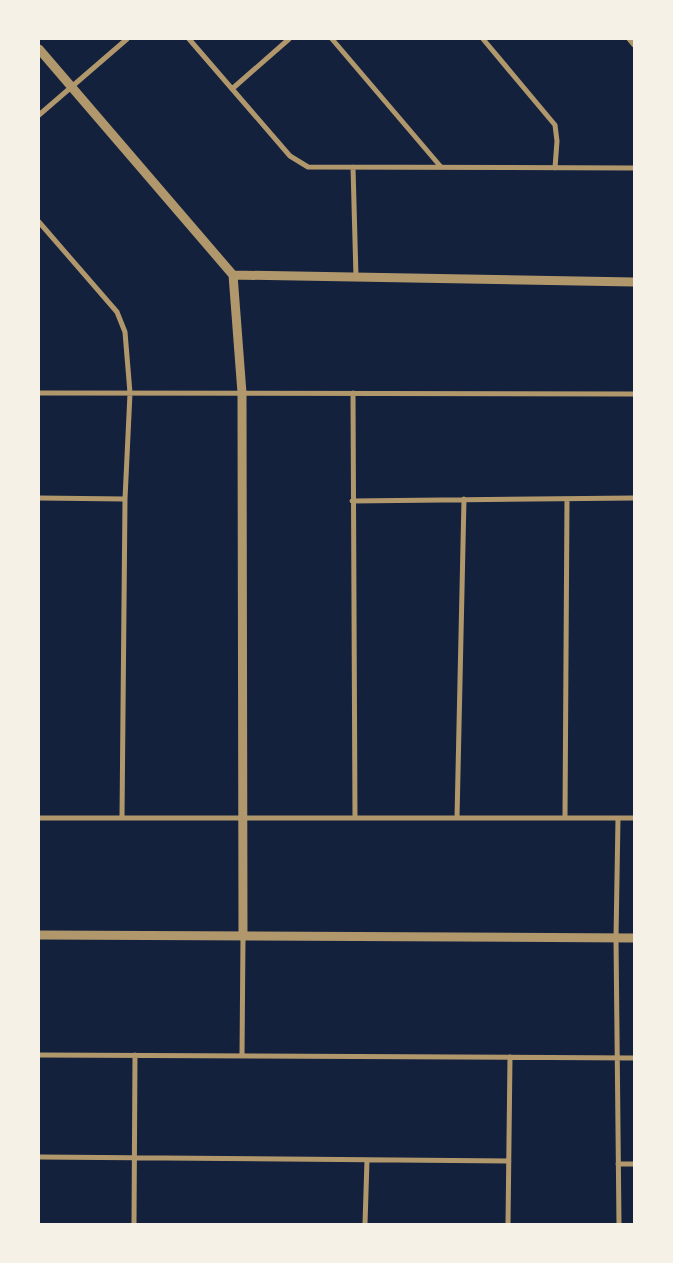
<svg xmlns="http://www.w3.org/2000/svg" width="673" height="1263" font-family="'Open Sans',sans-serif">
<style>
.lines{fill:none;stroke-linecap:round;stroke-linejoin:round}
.minor{stroke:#b1986c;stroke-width:5}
.tertiary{stroke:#b1986c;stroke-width:9}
</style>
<rect width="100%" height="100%" fill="#14213d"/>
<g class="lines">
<!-- minor -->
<path class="minor" d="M189 39 290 156 308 167 634 168
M332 39 441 167
M483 39 555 125 557 141 555 168
M629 39 634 45
M232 89 289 39
M39 115 127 39
M353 167 356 277
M39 222 117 312 125 332 130 393 125 499 122 818
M39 393 634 394
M353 393 355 818
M39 498 125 499
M352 501 634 498
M39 818H634
M457 818 464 499
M565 818 567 499
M618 818 616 938 619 1224
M39 1055 634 1058
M242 1056 243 937
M39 1157 509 1161
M618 1164H634
M134 1224 135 1055
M365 1224 367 1160
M508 1224 510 1057"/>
<!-- tertiary -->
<path class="tertiary" d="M39 49 233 275 242 393 243 937
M233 275 634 282
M39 935 634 938"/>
</g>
<!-- border -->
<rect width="673" height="1263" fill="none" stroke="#f6f1e7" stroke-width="80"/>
</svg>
